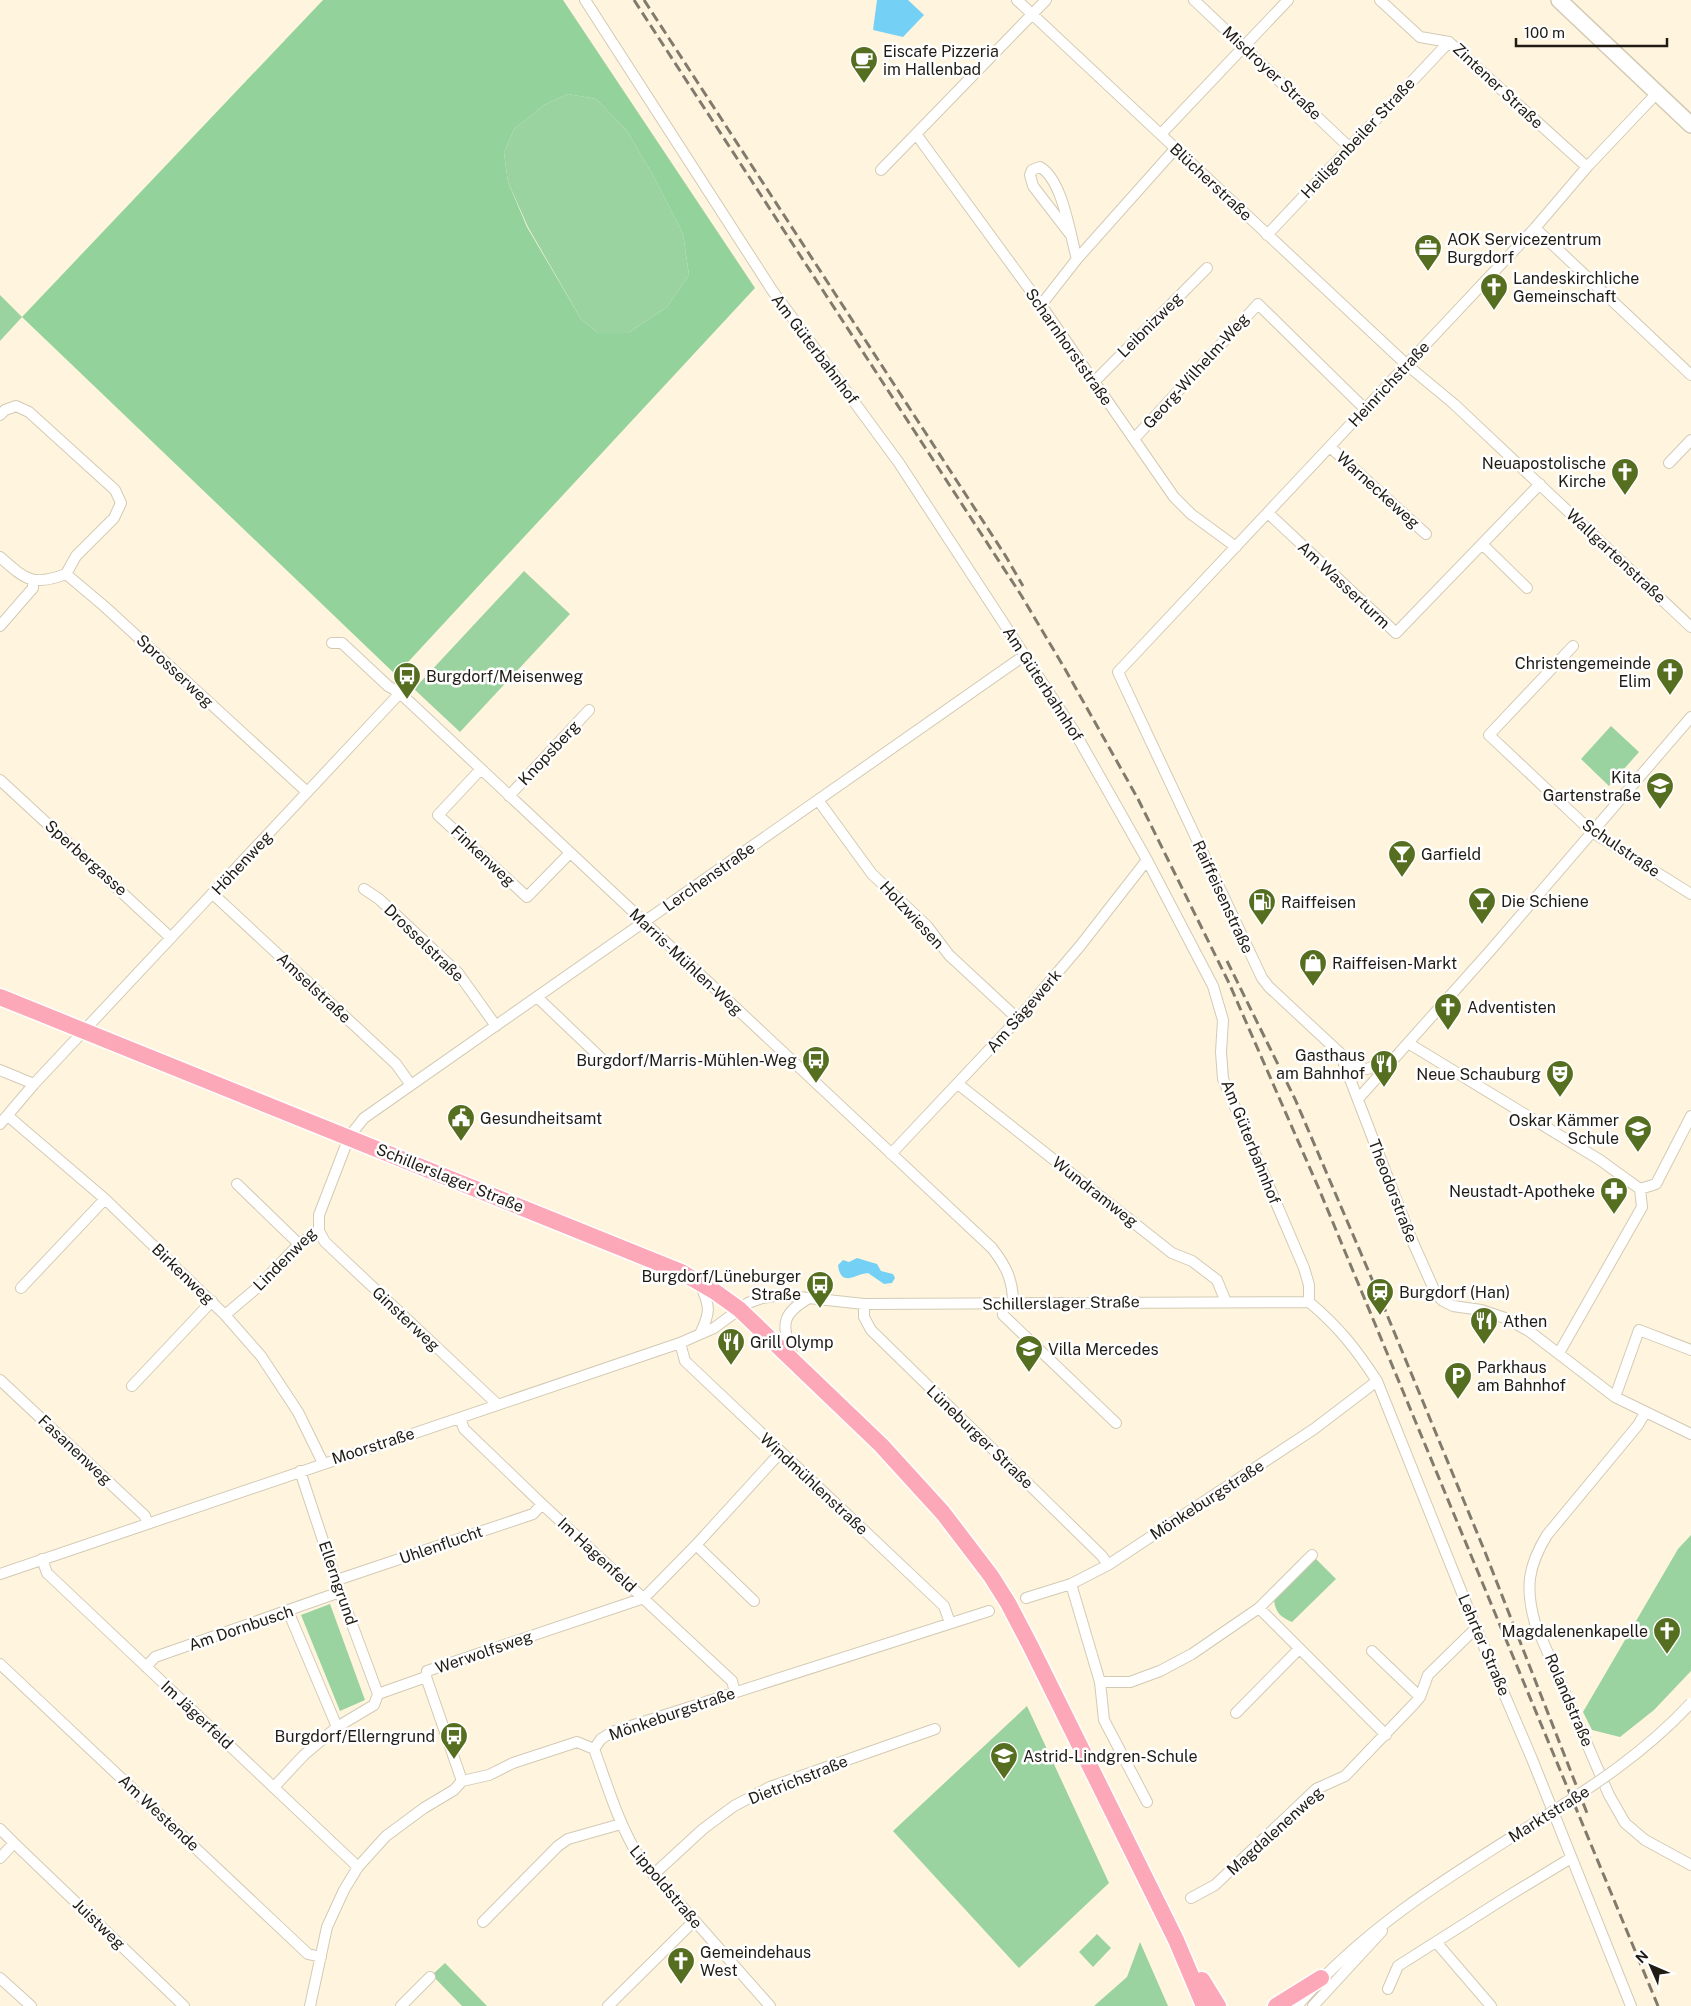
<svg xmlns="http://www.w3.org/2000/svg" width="1691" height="2006" font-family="'Public Sans',sans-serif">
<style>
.green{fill:#9ad2a0}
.forest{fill:#93d29a;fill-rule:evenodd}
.water{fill:#74d1f5}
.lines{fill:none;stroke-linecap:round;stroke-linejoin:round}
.street-casing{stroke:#d3cab4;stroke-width:12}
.secondary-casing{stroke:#d3cab4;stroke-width:18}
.primary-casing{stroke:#fff;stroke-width:19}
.street{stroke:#fff;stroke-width:10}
.secondary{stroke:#fff;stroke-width:15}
.primary{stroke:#fca8b8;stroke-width:16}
.rail{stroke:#817b6d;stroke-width:3;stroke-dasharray:10 5;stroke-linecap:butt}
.street-bridge-casing{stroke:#d3cab4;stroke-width:12;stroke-linecap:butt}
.street-bridge{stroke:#fff;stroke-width:10}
.labels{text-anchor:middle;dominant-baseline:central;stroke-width:5;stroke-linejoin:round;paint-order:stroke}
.poi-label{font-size:16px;fill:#201c14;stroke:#fff;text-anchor:start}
.street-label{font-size:16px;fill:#201c14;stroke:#fff}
</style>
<rect width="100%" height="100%" fill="#fff5df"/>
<!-- green -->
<path class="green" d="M568 94 596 99 627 131 654 177 683 234 689 275 667 307 628 333H598L581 319 528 227 508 182 504 153 514 129 544 105Z
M0 295 22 317 0 341Z
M524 571 570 614 460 732 414 689Z
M1611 726 1639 752 1609 786 1581 759Z
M1691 1535V1671L1654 1710 1620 1737 1592 1730 1583 1712 1678 1549Z
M1315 1558 1336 1579 1292 1622C1281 1617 1275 1613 1274 1599Z
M330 1604 365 1700 340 1711 301 1615Z
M1027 1706 1109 1883 1019 1968 893 1831Z
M1097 1934 1111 1948 1093 1967 1079 1952Z
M1140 1942 1168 2006H1094L1127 1977Z
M445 1963 487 2006H462L432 1975Z"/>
<!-- forest -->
<path class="forest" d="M323 0H563L755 288 396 675 22 317ZM568 94 596 99 627 131 654 177 683 234 689 275 667 307 628 333H598L581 319 527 227 508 182 504 153 514 129 544 105Z"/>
<!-- water -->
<path class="water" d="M877 0H908L924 15 903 37 873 30Z
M857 1258 877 1264 881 1271 893 1274 895 1278 892 1283 884 1284 868 1273C855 1274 841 1288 838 1265L843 1260 849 1262Z"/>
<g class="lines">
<defs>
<path id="street" d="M585 0 772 290 899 463 1074 731 1147 860 1213 986 1223 1020 1221 1052 1223 1079 1304 1268 1309 1285V1302
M1017 0 1407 365 1454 404 1691 627
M1194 0 1349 147
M1380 0 1420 37 1449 42 1587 167
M1657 93 1587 167 1535 228 1118 672 1262 978 1269 987 1340 1053 1411 1238 1436 1294 1443 1301 1453 1306 1481 1310 1505 1318 1529 1331 1615 1397 1691 1434
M916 134 1041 305 1174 497 1191 514 1236 547
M1161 134 1288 0
M881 170 1046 0
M1535 228 1691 375
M1070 234 1033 186 1030 175 1032 170 1040 167C1063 180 1070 235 1077 259
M1267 235 1449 42
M1041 305 1077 259 1175 149
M1094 382 1207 268
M0 415 5 410 16 406 29 412 115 490 121 503 114 518 76 556 66 574
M1134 439 1258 304 1365 409
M1330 447 1426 534
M1669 463 1691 440
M1268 513 1396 633 1540 484
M1482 544 1527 588
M0 557C25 579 32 587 66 574L104 606 307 792
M0 626 33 588V580
M332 643H342L388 686 400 693 992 1248C1006 1266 1013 1280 1013 1303
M1573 646 1489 735 1592 832 1691 894
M481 769 438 815 527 897 570 853
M0 780 171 938
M509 796 589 710
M818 800 872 874 927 926 949 955 1018 1019
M364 889 379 899 458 973 496 1026
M213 894 396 1064 411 1085
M537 997 604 1061
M1408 1043 1600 1160 1640 1189
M1344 1064 1367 1069 1393 1059
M0 1070 34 1084
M958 1084 1172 1253 1192 1261 1217 1280 1226 1302
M1358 1099 1490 951 1691 717
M8 1116 105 1199 225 1315 261 1356 298 1412 323 1463
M0 1124 34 1084 400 693
M891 1154 1018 1019 1080 946 1147 860
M237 1184 299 1244
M1640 1189 1656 1184 1691 1116
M319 1231 325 1242 497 1404
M21 1288 105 1199
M1309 1302C1339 1327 1356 1349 1377 1381L1476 1628 1532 1759 1631 2006
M864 1304V1317L871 1330 1102 1556 1108 1565
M1002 1304 1003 1315 1116 1423
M225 1315 258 1287 299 1244 319 1231V1215L349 1137 364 1118 1025 655
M700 1334C711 1312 710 1306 700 1284
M680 1343 685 1361 944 1606 950 1623
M1559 1353 1642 1207 1640 1189
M794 1359C783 1327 777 1316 811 1297
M0 1380 145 1516 147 1523
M132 1386 212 1301
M1615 1397 1639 1330 1691 1350
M1645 1413 1638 1425 1547 1535C1528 1566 1525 1588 1535 1623L1609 1795 1625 1823 1645 1840 1691 1865
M460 1418 464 1429 542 1504 732 1681 735 1692
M300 1471 340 1592 378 1694
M696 1545 754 1601
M42 1559 47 1573 358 1867
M0 1574 680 1343 714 1328 748 1303 762 1298 781 1295 864 1304 1309 1302
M337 1580 533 1514 542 1504
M1071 1584 1100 1682 1104 1720 1147 1802
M1026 1598 1071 1584 1108 1565 1314 1429 1377 1381
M1259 1608 1386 1735
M288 1611 337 1727
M1372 1651 1420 1697
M0 1664 308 1954 321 1957
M146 1667 155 1657 340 1592
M426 1677 462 1781
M1100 1682H1130L1160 1671 1192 1654 1259 1608 1312 1555
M1236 1713 1299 1649
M594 1749C608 1787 619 1826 641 1860L770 2006
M274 1787 304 1755 337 1727 374 1705 378 1694 426 1677 427 1671 644 1598 696 1545 780 1453
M0 1829 14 1843
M0 1858 14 1843 184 2006
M653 1875 703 1829 734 1806 770 1787 935 1729
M1191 1898 1215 1885 1316 1789 1345 1776 1414 1704 1420 1697 1428 1675 1476 1628
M483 1922 558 1846 568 1839 621 1824
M1436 1942 1491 2006
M0 1978 31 2006
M1388 1989 1398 1966 1505 1898 1571 1858
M310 2006 327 1927 344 1890 358 1867 386 1836 424 1808 454 1790 462 1781 489 1775 513 1763 577 1742 594 1749 601 1739 612 1732 989 1611
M401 2006 430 1977
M608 2006 694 1921
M1297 2006C1365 1927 1448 1877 1536 1822
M1313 2006 1382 1931"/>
<path id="secondary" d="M1559 0 1691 125"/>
<path id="primary" d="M0 997 681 1272 714 1291 739 1309 881 1445 943 1513 991 1576 1008 1603 1030 1645 1176 1940 1204 2006
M1202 1980 1218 2006
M1276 2006 1321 1978"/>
</defs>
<!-- street casing -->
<use href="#street" class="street-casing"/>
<!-- secondary casing -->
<use href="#secondary" class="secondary-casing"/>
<!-- primary casing -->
<use href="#primary" class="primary-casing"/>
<!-- street -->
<use href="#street" class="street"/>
<!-- secondary -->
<use href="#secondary" class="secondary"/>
<!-- primary -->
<use href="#primary" class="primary"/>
<!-- rail -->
<path class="rail" d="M634 0 1021 595 1065 669 1138 799 1229 983 1319 1189 1658 2006
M644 0 1005 555 1023 586
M1227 961 1295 1099 1383 1305 1485 1552 1587 1813"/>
<defs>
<path id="street-bridge" d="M1536 1822C1592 1787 1646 1752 1691 1703"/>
</defs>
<!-- street-bridge casing -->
<use href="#street-bridge" class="street-bridge-casing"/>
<!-- street-bridge -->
<use href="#street-bridge" class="street-bridge"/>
</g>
<!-- icons -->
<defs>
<symbol id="cafe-pin" viewBox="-11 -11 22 30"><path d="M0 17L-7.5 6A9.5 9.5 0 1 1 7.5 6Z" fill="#566e1f" stroke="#fff"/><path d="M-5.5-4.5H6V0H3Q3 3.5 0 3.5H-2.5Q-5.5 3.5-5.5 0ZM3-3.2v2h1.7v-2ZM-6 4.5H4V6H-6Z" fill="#fff"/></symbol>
<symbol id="office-pin" viewBox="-11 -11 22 30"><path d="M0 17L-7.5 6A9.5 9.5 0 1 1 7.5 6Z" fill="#566e1f" stroke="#fff"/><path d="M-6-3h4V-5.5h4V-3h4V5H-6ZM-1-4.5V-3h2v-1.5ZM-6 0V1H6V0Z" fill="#fff"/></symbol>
<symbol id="church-pin" viewBox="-11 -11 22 30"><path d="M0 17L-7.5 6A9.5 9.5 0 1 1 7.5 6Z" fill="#566e1f" stroke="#fff"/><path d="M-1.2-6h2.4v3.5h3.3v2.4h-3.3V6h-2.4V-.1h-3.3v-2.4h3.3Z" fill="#fff"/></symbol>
<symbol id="bus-pin" viewBox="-11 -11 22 30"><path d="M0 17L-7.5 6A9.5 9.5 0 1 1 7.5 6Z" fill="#566e1f" stroke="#fff"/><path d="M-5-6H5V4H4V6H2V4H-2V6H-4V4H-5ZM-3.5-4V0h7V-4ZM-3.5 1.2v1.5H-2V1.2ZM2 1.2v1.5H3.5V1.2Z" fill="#fff"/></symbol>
<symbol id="school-pin" viewBox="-11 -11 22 30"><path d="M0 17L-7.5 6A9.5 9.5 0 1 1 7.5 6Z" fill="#566e1f" stroke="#fff"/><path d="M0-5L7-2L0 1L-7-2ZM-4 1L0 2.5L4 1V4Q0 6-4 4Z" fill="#fff"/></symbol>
<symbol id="bar-pin" viewBox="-11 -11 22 30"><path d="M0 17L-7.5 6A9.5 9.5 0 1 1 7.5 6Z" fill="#566e1f" stroke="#fff"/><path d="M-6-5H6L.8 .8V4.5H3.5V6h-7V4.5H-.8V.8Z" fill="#fff"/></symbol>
<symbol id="fuel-pin" viewBox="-11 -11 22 30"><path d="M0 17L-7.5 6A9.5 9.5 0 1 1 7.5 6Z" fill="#566e1f" stroke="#fff"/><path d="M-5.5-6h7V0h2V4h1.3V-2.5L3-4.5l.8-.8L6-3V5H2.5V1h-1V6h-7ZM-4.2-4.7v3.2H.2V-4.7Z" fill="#fff"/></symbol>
<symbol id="shop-pin" viewBox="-11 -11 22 30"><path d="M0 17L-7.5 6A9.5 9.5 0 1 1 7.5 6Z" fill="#566e1f" stroke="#fff"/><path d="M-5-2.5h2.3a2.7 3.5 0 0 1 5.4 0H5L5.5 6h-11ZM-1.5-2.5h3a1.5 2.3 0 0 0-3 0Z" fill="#fff"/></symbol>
<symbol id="restaurant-pin" viewBox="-11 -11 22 30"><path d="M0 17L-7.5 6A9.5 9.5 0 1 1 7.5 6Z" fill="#566e1f" stroke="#fff"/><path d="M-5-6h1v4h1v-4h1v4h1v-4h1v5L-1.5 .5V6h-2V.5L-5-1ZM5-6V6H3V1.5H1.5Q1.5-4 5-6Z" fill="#fff"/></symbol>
<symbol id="theatre-pin" viewBox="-11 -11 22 30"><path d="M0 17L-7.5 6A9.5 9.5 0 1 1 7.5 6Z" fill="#566e1f" stroke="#fff"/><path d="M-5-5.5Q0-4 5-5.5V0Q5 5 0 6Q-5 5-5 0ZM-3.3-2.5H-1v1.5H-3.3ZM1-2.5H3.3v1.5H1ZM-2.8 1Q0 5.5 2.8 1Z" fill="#fff"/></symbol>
<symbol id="civic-pin" viewBox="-11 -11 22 30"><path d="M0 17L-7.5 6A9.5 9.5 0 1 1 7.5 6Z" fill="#566e1f" stroke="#fff"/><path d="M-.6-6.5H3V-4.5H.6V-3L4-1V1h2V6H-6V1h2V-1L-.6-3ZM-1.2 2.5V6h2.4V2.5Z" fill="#fff"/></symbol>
<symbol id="pharmacy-pin" viewBox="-11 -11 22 30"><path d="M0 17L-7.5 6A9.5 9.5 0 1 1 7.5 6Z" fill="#566e1f" stroke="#fff"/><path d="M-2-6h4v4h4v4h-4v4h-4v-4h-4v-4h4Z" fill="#fff"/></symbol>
<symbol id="station-pin" viewBox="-11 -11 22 30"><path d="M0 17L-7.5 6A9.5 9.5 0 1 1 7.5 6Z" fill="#566e1f" stroke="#fff"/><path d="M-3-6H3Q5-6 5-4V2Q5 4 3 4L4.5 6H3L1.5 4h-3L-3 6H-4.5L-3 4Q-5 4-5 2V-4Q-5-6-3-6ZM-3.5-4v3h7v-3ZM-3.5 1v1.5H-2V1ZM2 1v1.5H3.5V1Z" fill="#fff"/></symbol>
<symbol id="parking-pin" viewBox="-11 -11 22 30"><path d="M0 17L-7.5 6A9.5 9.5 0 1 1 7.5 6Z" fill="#566e1f" stroke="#fff"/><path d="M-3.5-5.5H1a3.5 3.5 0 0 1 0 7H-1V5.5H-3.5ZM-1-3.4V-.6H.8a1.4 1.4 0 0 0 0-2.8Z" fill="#fff"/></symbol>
</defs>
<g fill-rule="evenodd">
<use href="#cafe-pin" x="848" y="44" width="32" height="43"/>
<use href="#office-pin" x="1412" y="232" width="32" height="43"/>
<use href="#church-pin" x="1478" y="271" width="32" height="43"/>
<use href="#church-pin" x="1609" y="456" width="32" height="43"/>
<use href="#church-pin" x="1654" y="656" width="32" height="43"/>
<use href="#bus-pin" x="391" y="660" width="32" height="43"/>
<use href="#school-pin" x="1644" y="770" width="32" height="43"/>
<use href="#bar-pin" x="1386" y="838" width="32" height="43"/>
<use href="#bar-pin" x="1466" y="885" width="32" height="43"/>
<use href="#fuel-pin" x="1246" y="886" width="32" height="43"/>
<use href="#shop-pin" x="1297" y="947" width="32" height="43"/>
<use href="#church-pin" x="1432" y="991" width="32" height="43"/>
<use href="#bus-pin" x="800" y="1044" width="32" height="43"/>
<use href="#restaurant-pin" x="1368" y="1048" width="32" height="43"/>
<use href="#theatre-pin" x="1544" y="1058" width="32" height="43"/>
<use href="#civic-pin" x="445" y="1102" width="32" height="43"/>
<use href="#school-pin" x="1622" y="1113" width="32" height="43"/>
<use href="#pharmacy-pin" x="1598" y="1175" width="32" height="43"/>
<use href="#bus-pin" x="804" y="1269" width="32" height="43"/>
<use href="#station-pin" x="1364" y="1276" width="32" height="43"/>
<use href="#restaurant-pin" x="1468" y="1305" width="32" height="43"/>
<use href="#restaurant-pin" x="715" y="1326" width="32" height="43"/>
<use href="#school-pin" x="1013" y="1333" width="32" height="43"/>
<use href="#parking-pin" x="1442" y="1360" width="32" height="43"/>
<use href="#church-pin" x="1651" y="1615" width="32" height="43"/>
<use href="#bus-pin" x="438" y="1720" width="32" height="43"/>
<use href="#school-pin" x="988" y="1740" width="32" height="43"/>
<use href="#church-pin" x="665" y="1945" width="32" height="43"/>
</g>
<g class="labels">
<!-- poi labels -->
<g class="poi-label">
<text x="883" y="51">Eiscafe Pizzeria<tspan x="883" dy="18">im Hallenbad</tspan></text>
<text x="1447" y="239">AOK Servicezentrum<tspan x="1447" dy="18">Burgdorf</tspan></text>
<text x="1513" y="278">Landeskirchliche<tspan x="1513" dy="18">Gemeinschaft</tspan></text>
<text x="1606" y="463" text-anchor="end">Neuapostolische<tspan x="1606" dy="18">Kirche</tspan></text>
<text x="1651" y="663" text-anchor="end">Christengemeinde<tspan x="1651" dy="18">Elim</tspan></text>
<text x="426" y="676">Burgdorf/Meisenweg</text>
<text x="1641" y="777" text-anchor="end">Kita<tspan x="1641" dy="18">Gartenstraße</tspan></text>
<text x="1421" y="854">Garfield</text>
<text x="1501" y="901">Die Schiene</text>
<text x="1281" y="902">Raiffeisen</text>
<text x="1332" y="963">Raiffeisen-Markt</text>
<text x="1467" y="1007">Adventisten</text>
<text x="1365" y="1055" text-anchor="end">Gasthaus<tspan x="1365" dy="18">am Bahnhof</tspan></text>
<text x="797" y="1060" text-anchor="end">Burgdorf/Marris-Mühlen-Weg</text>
<text x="1541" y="1074" text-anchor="end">Neue Schauburg</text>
<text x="480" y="1118">Gesundheitsamt</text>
<text x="1619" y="1120" text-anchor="end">Oskar Kämmer<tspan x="1619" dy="18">Schule</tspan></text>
<text x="1595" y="1191" text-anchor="end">Neustadt-Apotheke</text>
<text x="801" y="1276" text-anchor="end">Burgdorf/Lüneburger<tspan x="801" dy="18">Straße</tspan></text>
<text x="1399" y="1292">Burgdorf (Han)</text>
<text x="1503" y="1321">Athen</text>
<text x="750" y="1342">Grill Olymp</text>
<text x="1048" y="1349">Villa Mercedes</text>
<text x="1477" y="1367">Parkhaus<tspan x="1477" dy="18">am Bahnhof</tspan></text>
<text x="1648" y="1631" text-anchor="end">Magdalenenkapelle</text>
<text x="435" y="1736" text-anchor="end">Burgdorf/Ellerngrund</text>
<text x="1023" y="1756">Astrid-Lindgren-Schule</text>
<text x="700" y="1952">Gemeindehaus<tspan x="700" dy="18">West</tspan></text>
</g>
<!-- street labels -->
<g class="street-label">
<text transform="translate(1272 73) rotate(43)">Misdroyer Straße</text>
<text transform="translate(1498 86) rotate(43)">Zintener Straße</text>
<text transform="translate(1358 138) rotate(-47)">Heiligenbeiler Straße</text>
<text transform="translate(1211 182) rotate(43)">Blücherstraße</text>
<text transform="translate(1150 325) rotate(-45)">Leibnizweg</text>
<text transform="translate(1069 347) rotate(55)">Scharnhorststraße</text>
<text transform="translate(815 349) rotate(53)">Am Güterbahnhof</text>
<text transform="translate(1196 371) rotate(-48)">Georg-Wilhelm-Weg</text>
<text transform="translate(1389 384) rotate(-47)">Heinrichstraße</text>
<text transform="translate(1378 490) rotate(42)">Warneckeweg</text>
<text transform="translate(1616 556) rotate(43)">Wallgartenstraße</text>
<text transform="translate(1344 585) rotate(43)">Am Wasserturm</text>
<text transform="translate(175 671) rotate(43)">Sprosserweg</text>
<text transform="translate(1043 684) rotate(57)">Am Güterbahnhof</text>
<text transform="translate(549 753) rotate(-47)">Knopsberg</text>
<text transform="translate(1621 848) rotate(34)">Schulstraße</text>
<text transform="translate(483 856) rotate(43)">Finkenweg</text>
<text transform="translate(86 858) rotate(42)">Sperbergasse</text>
<text transform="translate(242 863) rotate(-47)">Höhenweg</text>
<text transform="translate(709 877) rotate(-35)">Lerchenstraße</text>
<text transform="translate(1223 897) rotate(65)">Raiffeisenstraße</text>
<text transform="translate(912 915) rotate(47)">Holzwiesen</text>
<text transform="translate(424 943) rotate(44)">Drosselstraße</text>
<text transform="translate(686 962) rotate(43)">Marris-Mühlen-Weg</text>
<text transform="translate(314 988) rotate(43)">Amselstraße</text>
<text transform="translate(1024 1011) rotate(-49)">Am Sägewerk</text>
<text transform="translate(1251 1142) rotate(68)">Am Güterbahnhof</text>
<text transform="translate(450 1178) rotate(22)">Schillerslager Straße</text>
<text transform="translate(1393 1191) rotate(69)">Theodorstraße</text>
<text transform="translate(1095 1192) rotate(38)">Wundramweg</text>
<text transform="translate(285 1259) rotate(-45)">Lindenweg</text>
<text transform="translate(183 1274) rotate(44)">Birkenweg</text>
<text transform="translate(1061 1303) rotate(-1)">Schillerslager Straße</text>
<text transform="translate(406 1319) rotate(43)">Ginsterweg</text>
<text transform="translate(980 1437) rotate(44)">Lüneburger Straße</text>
<text transform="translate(373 1446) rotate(-18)">Moorstraße</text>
<text transform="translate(75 1450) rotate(43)">Fasanenweg</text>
<text transform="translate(814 1484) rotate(43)">Windmühlenstraße</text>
<text transform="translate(1207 1500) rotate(-33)">Mönkeburgstraße</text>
<text transform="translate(441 1545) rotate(-19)">Uhlenflucht</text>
<text transform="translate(597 1555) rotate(43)">Im Hagenfeld</text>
<text transform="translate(338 1583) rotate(71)">Ellerngrund</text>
<text transform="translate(241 1628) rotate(-19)">Am Dornbusch</text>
<text transform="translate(1484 1645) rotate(67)">Lehrter Straße</text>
<text transform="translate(484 1652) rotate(-19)">Werwolfsweg</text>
<text transform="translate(1569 1700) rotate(67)">Rolandstraße</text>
<text transform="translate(672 1714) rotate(-19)">Mönkeburgstraße</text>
<text transform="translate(197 1715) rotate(43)">Im Jägerfeld</text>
<text transform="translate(798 1780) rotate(-22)">Dietrichstraße</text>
<text transform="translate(159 1813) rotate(43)">Am Westende</text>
<text transform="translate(1549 1814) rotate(-32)">Marktstraße</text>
<text transform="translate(1275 1831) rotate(-42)">Magdalenenweg</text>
<text transform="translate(666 1887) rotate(50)">Lippoldstraße</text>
<text transform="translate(99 1924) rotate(44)">Juistweg</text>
</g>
</g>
<!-- north arrow -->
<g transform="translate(1651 1966) rotate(315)" stroke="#ffffff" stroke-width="4" paint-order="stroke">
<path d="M0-4L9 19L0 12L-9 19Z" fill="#201c14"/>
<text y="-8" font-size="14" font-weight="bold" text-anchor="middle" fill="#201c14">N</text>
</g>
<!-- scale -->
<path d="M1516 38v8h151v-8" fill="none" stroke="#201c14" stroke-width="2.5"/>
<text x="1524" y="38" font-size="15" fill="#201c14" stroke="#ffffff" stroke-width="4" paint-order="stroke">100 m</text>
</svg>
